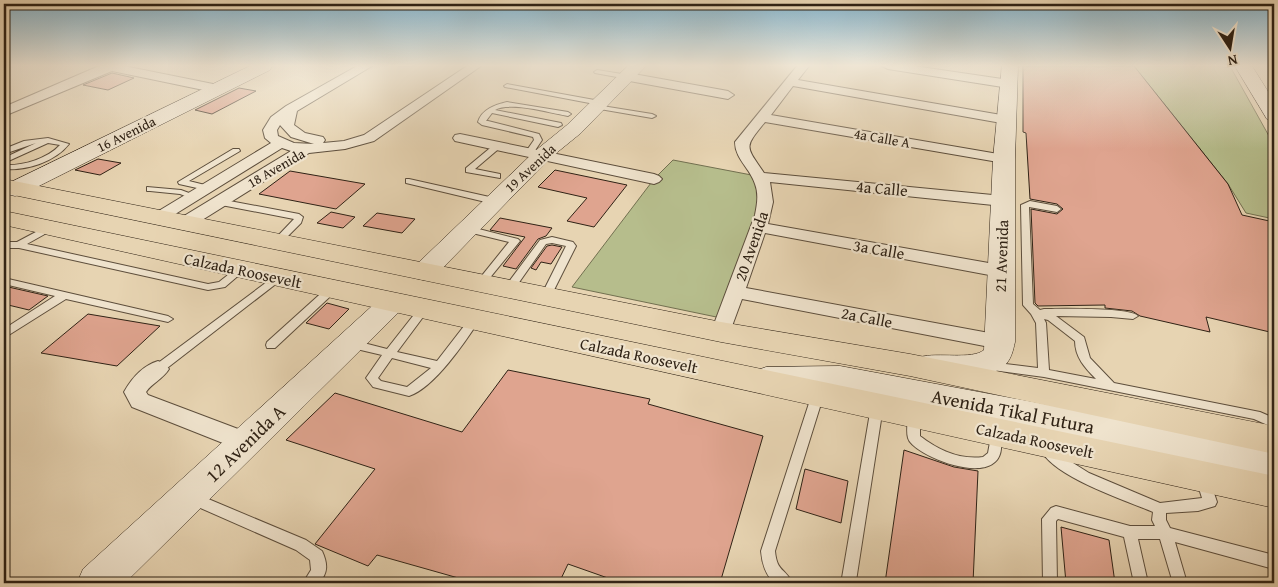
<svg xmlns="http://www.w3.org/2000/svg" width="1278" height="587" font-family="'Gentium Book Plus',serif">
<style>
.green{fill:#b6bd8c;stroke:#727050}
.building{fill:#dfa48f;stroke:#2f2215}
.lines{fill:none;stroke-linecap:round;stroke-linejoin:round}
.lane-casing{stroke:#5d4e3c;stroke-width:2}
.street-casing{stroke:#5d4e3c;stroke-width:2}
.secondary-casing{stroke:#2f2215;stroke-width:1}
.highway-casing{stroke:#2f2215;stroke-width:1}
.lane{fill:#efe3cd;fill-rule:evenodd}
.street{fill:#efe3cd;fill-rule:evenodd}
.secondary{fill:#efe3cd;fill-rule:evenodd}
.highway{fill:#e7d4b2;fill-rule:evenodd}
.labels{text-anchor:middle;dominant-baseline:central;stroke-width:4.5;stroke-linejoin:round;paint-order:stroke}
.far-street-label{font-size:14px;fill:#2f2215;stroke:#efe3cd}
.street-label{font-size:16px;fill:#2f2215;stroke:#efe3cd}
.near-street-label{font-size:19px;fill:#2f2215;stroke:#efe3cd}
</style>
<rect width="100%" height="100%" fill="#e7d4b2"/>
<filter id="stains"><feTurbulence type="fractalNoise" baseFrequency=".004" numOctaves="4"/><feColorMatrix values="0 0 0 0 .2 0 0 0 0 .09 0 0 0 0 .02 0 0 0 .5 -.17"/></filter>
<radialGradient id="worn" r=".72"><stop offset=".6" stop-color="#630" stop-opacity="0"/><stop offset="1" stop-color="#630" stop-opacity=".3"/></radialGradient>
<!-- green -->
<path class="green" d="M1134 66H1216L1231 68 1274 145V219L1246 213 1228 184Z
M673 160 762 177 766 190 726 319 572 287 654 179Z"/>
<!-- building -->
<path class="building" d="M1023 66H1134L1228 184 1242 215 1274 222V333L1206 317 1210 332 1140 316 1132 311 1105 308V305L1038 306 1035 303 1031 209 1057 214 1063 209 1057 204 1030 199 1026 133 1023 132Z
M112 73 134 78 108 90 83 85Z
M239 88 256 91 212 114 195 110Z
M98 159 121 163 100 175 75 170Z
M555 170 627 185 594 227 567 221 587 198 538 187Z
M290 171 365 184 336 209 259 194Z
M331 212 355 217 343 228 317 223Z
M377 213 415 219 402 233 363 226Z
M500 218 552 228 546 236 538 239 516 269 503 266 525 237 490 230Z
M552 245 562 247 551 264 541 262 536 270 531 268 547 246Z
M4 286 48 296 29 310 4 304Z
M327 303 349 309 329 329 306 323Z
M88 314 160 326 117 366 41 353Z
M508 370 650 399 648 404 763 436 720 583H622L568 564 559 583H476L377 555 368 566 315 544 375 469 286 440 335 393 462 432Z
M904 450 954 467 978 471 973 583H885Z
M805 469 848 481 841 523 796 509Z
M1061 527 1109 540 1115 583H1066Z"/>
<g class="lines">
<defs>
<path id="lane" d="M597 70 628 75 631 77 628 79 595 73 594 72Z
M507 84 600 101 603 103 600 105 505 87 504 86Z
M507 102 568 112 571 114 568 116C550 113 511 101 495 110L561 123 562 125 558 127 492 113 486 121H488L539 134 542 140 532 155H529L525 153 534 140 533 137 482 125 478 122C482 109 495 105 507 102Z
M596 105 652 114 656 116 652 118 594 108 593 107Z
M48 138 69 144C55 162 26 171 4 169V165C23 166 47 159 60 145L48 143 4 163V158L36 143 4 154V149L24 141Z
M495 144H501L502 146 475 169 500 174V178L466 172V168Z
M233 149H239L240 151 189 181 209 186V190H206L179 184 178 182Z
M406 179H409L494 198 498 201 494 204 406 183Z
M147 187 181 190 197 196 193 199 180 194 150 191H147Z
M219 199 299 214 303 217 301 223 280 244 277 245 272 242 294 219 216 204 215 202Z
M1030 201 1057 206 1061 209 1057 212 1029 207 1033 304 1040 310 1044 309C1061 309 1129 307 1138 316L1133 319 1111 317 1056 316 1084 337 1090 358 1114 383 1260 412 1274 418V428L1254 419 1044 377 985 369 983 366 985 363 989 362 1038 368 1036 323 1031 314 1023 305 1021 205ZM1044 319 1048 320 1075 341C1075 357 1085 368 1096 379L1049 370 1046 323Z
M49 225 53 228 52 230 27 244 208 284 219 282 238 267H244L246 269 225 287 208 290 19 248H4V242H17Z
M467 226 518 239 520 241 484 285H478L476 283 509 242 464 231 463 229 464 227Z
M552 237 573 242 576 246 550 298H542L541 296 566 246 552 243 546 244 513 291H505L504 289 505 287 540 240Z
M278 275 283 278 281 280 162 372H154L152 369 154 366 275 276Z
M4 278 168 316 173 319 168 322 66 299 4 338V329L55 296 4 284Z
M332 286 337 289 336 291 275 348H267L266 345 267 342 328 287Z
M424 306 429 309 397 352 437 361 471 317 475 316 480 319C466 341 434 388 409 396L373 387 366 378 382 355 348 347 347 344 348 341 352 340 387 349 420 307ZM392 358 431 368 407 387 381 381 378 378Z
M818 390 822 391 824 394 775 551C777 573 786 568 792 583H774C765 574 762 563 761 551L812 394 814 391Z
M877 402 881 404 883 407 856 581 855 583H840L842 578 871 407 873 404Z
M914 410 918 412 920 415V436C938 450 960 460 983 457L988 453 992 431 996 429 1000 431C1003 436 1001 443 1001 449 997 490 912 455 908 438 906 431 908 422 908 415L910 412Z
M1047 445 1051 446 1062 456 1089 473 1160 503 1202 498 1197 482 1199 478 1204 476 1209 478 1217 502 1215 506 1198 511 1166 513V520L1170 528 1270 554 1274 556V566L1270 568 1175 542 1187 583H1173L1160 539H1138L1148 583H1134L1124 537 1058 519 1056 521 1057 583H1043L1042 519 1051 508 1056 506 1130 526H1155L1152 520 1153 512C1125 500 1054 477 1041 450L1043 446Z
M194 493 306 540 322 551C328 564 328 573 319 583H303L311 570 310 560 296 550 189 503 187 499 189 495Z"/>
<path id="street" d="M99 66H124L218 85 224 89 218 93 112 71 4 116V107Z
M357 66H372L297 111 294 125 305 133 323 137 325 140 323 143 344 141 364 135 467 66H481L374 141 345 149 309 153 191 227H179L177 223 179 219 291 151 282 148 164 221H152L150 218 152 215 271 143 265 138 263 130 271 117 286 106ZM280 125 291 137 314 144 294 143 278 136 277 130Z
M797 66H809L798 80 1007 116 1014 120 1007 124 793 86 771 115 1004 155 1009 156 1011 159 1009 162 1004 163 765 122C744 148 745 145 764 173L1003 196 1009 198 1011 201 1009 204 1003 206 770 182 773 202 768 224 1000 265 1006 267 1009 271 1006 275 1000 277 765 233 746 288 1000 335 1007 337 1010 342 1007 347 1000 349 742 299 728 337 721 339 714 337 711 332 755 215C757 205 759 194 755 184 750 168 735 159 735 142Z
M882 66H914L1009 80 1015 84 1009 88 888 69Z
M628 73 728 91 734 95 728 99 624 80 622 77Z
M460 134 654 174 659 176 662 179 659 182 654 184 455 141 453 138 455 135Z
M158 361 165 364 169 369C163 379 152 383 146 392L148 395 254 435 258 442 254 449 246 451 238 449 132 407 124 392C132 378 142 366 158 361Z"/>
<path id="secondary" d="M250 66H272L270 70 23 194 15 196 7 194 4 189 7 184Z
M628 66H646L581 133 549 159 433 278 424 280 415 278 411 272 415 266 535 151 567 125Z
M1002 66H1018L1015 159V342C1013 351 1011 360 1004 366 987 381 940 379 920 373L916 365 920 357C938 352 972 360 984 350L993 159Z
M1235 66H1252L1274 101V121L1267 119Z
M393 293 403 296 407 302 403 308 125 583H77L83 569 383 296Z
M840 366 1274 447V477L840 390 766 391 755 387 750 379 755 371 766 367Z"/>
<path id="highway" d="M4 179 721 322 910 354 1274 426V454L910 376 721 342 4 193Z
M4 211 1274 476V508L4 225Z"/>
</defs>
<!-- lane casing -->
<use href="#lane" class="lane-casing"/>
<!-- street casing -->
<use href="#street" class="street-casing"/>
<!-- secondary casing -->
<use href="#secondary" class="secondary-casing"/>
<!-- highway casing -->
<use href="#highway" class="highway-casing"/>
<!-- lane -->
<use href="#lane" class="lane"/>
<!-- street -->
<use href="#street" class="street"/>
<!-- secondary -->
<use href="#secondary" class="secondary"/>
<!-- highway -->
<use href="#highway" class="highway"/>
</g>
<!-- sky -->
<linearGradient id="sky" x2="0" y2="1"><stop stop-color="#87b6ce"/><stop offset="0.44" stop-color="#f4ecdc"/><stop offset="1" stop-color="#f4ecdc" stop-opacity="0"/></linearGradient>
<rect width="1278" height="149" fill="url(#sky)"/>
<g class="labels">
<!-- far-street labels -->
<g class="far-street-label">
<text transform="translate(126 134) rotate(-26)">16 Avenida</text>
<text transform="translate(882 138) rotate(10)">4a Calle A</text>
<text transform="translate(276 168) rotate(-30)">18 Avenida</text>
<text transform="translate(530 168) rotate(-43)">19 Avenida</text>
</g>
<!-- street labels -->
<g class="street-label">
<text transform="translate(882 188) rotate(5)">4a Calle</text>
<text transform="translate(751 246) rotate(-71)">20 Avenida</text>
<text transform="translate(879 249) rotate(10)">3a Calle</text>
<text transform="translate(1001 256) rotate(-88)">21 Avenida</text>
<text transform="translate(243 270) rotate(12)">Calzada Roosevelt</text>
<text transform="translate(867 317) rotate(11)">2a Calle</text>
<text transform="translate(639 355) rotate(12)">Calzada Roosevelt</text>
<text transform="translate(1035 440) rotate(12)">Calzada Roosevelt</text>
</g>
<!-- near-street labels -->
<g class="near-street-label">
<text transform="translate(1013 411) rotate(11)">Avenida Tikal Futura</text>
<text transform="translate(245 443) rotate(-44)">12 Avenida A</text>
</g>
</g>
<!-- margin -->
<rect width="1278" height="587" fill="none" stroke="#e7d4b2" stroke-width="20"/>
<rect x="5" y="5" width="1268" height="577" fill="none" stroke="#2f2215" stroke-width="2.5"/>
<rect x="10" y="10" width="1258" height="567" fill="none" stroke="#2f2215"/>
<!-- north arrow -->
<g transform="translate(1230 48) rotate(168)" stroke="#efe3cd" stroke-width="4" paint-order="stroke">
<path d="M0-4L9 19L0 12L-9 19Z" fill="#2f2215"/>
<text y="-8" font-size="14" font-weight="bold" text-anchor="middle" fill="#2f2215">N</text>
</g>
<rect width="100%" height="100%" filter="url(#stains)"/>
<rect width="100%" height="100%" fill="url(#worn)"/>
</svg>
